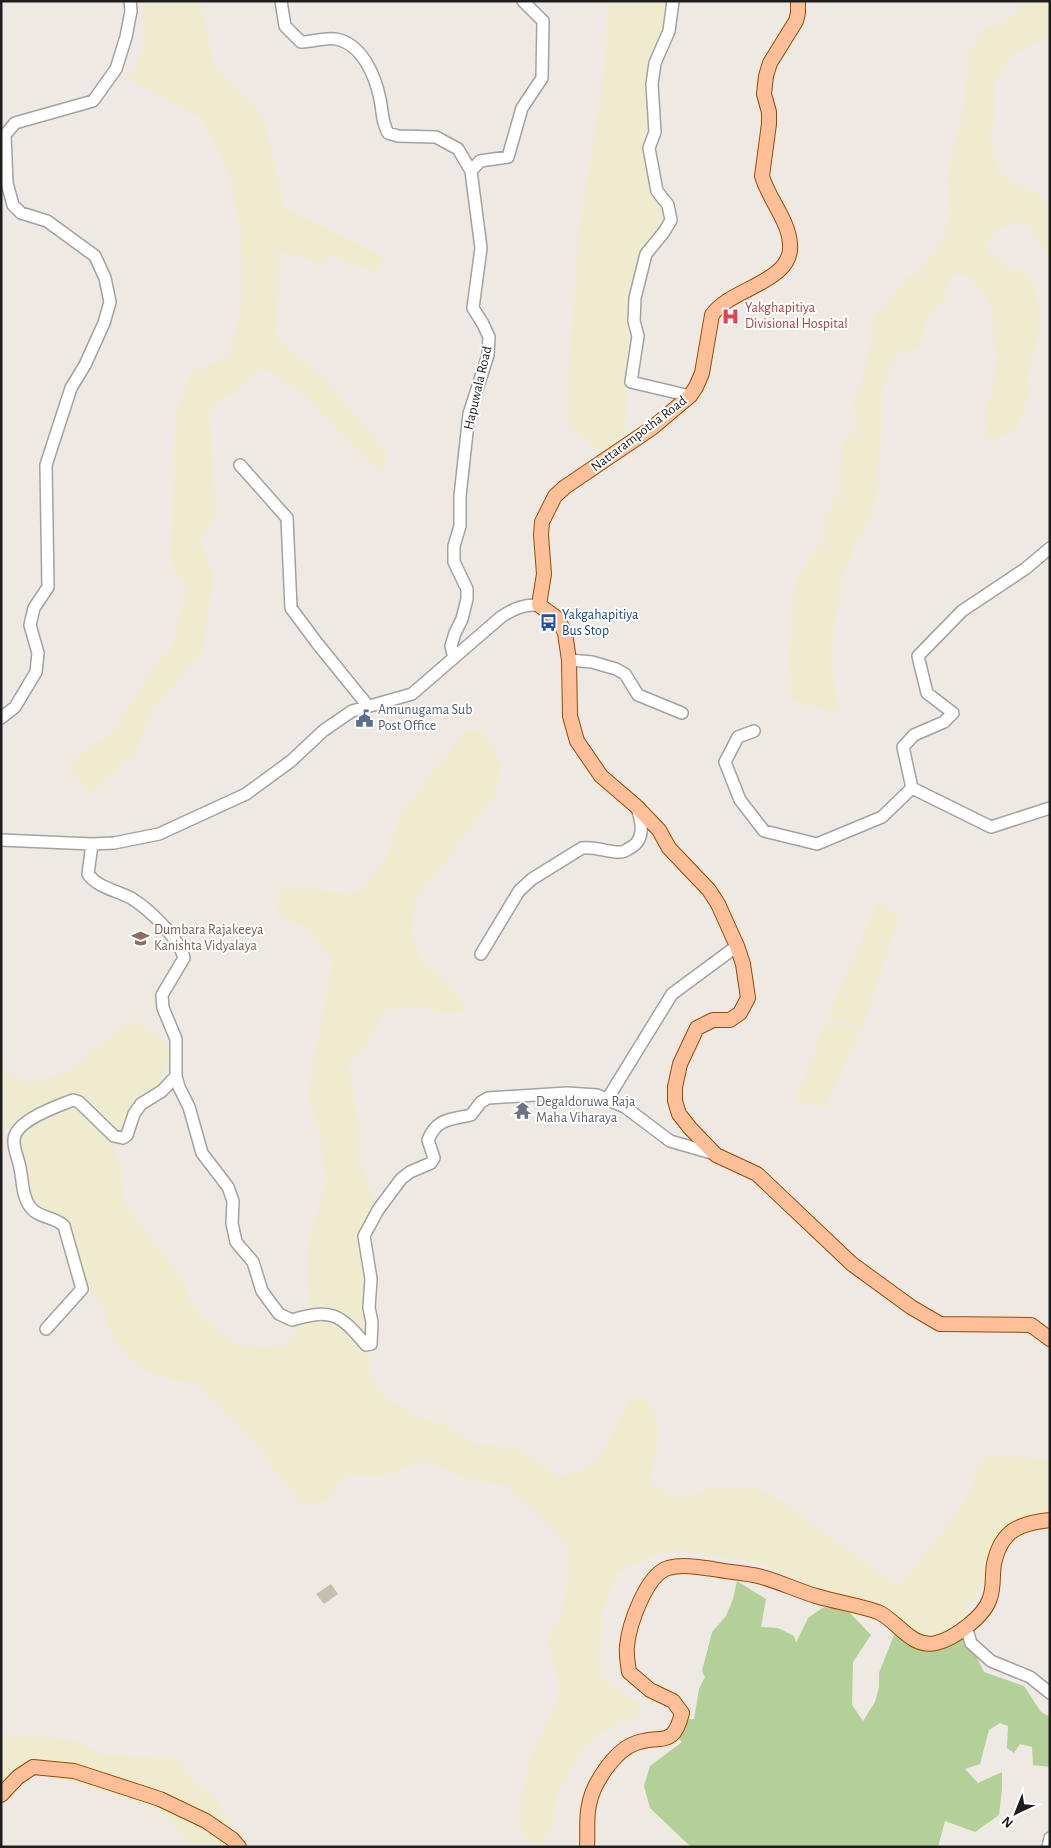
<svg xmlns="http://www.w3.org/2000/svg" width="1051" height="1848" font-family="'Alegreya Sans',sans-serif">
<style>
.construction{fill:#c4c0af}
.farmland{fill:#efebce}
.forest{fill:#b2d097}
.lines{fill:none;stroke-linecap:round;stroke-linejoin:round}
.minor-casing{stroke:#a2a2a2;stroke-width:14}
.major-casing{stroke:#984a00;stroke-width:16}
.minor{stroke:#fff;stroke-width:11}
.major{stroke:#ffc099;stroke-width:14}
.labels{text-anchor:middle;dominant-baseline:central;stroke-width:4;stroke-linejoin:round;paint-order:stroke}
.health-label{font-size:14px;fill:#be3a42;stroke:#fff;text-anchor:start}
.street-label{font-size:14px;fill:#1e1e1e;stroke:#fff}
.transit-label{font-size:14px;fill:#164399;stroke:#fff;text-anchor:start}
.service-label{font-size:14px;fill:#4e5e75;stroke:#fff;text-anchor:start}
.education-label{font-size:14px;fill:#785e54;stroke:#fff;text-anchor:start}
.worship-label{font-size:14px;fill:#5b616d;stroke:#fff;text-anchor:start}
</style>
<rect width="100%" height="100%" fill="#efe9e4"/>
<!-- construction -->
<path class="construction" d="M331 1584 338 1594 324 1604 316 1594Z"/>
<!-- farmland -->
<path class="farmland" d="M144 1H200L214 66 263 116 284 208 384 257 376 272 330 255 322 263 279 251 276 338 324 378 389 456 380 472 307 397 263 368 210 410 215 516 200 540 214 575 203 652 153 707 135 754 89 795 68 765 117 727 151 670 172 647 187 586 172 566 171 550 176 411 191 372 230 356 242 301 241 234 229 175 200 117 128 79 144 46Z
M608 1H668L649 130 647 165 654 198 666 215 660 230 640 251 629 306 626 433 601 453 566 423 578 236 604 73Z
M1019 1H1050V32L1044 39 1011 56 995 82V117L989 143 1001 175 1040 196 1050 206V259L1024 220 991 232 985 247 1000 263 1015 272 1020 268 1034 282 1040 318 1035 352 1026 378 1031 388 1016 431 987 440 986 411 995 377 996 356 991 307 976 281 960 273 950 278 945 296 926 320 920 349 900 351 889 370 881 397 882 422 877 496 860 540H852L853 554 842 578 833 632 832 666 839 714 791 699 788 647 794 635 790 619 797 578 821 543 825 518 839 489 842 448 846 438 856 430 853 400 865 370 876 310 884 307 898 290 904 278 915 275 944 238 950 213 947 177 963 110 968 54 983 29 1001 23 1019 11Z
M465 731H482L501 762 496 792 449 858 414 900 412 935 420 957 447 983 468 1010 448 1013 416 1006 386 1010 364 1048 348 1065 362 1142 358 1154 378 1210 364 1236 372 1322 369 1369 380 1394 422 1420H432L461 1434 474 1443 515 1448 559 1477 590 1466 607 1445 630 1400 644 1396 649 1402 658 1424V1441L650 1483 671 1495 690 1497 711 1487H752L763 1491 776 1498 825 1533 898 1587 950 1521 969 1493 983 1457 996 1455 1050 1460V1511L1020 1526 993 1570 967 1606 962 1637 923 1650 877 1614 781 1573 765 1564 679 1550 658 1553 617 1573 602 1612 600 1675 623 1694 641 1703 638 1718 624 1720 585 1743 557 1794 552 1827 539 1845 524 1835 518 1818 529 1762 543 1728 556 1706 560 1687 547 1641 561 1619 566 1585 567 1544 528 1504 504 1485 466 1478 424 1460 382 1476 346 1474 326 1501 305 1506 276 1473 264 1453 196 1383 180 1382 146 1371 128 1356 110 1334 104 1307 78 1275 64 1226 24 1188 15 1135 1 1126V1069L31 1084 70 1071 111 1035 133 1021 158 1035 170 1051 167 1064 153 1097 114 1136 115 1151 122 1172 124 1201 140 1225 187 1286 189 1299 203 1318 237 1344 258 1347 282 1346 293 1336 309 1315 307 1271 308 1242 326 1183 319 1127 309 1100 308 1090 333 960 304 926 289 921 277 912 279 885 340 893 351 894 360 890 387 857 401 813Z
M878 901 899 916 863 1028 827 1018Z
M825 1021 861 1030 825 1108 796 1100Z
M1 1734 73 1740 102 1754 177 1759 194 1782 218 1800 229 1828 230 1847H190L188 1841 156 1809 35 1770 1 1787Z"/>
<!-- forest -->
<path class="forest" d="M737 1581 766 1599 761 1627 778 1628 794 1636 796 1643 808 1618 824 1607 849 1612 871 1635 853 1662 852 1705 863 1721 875 1702 879 1687V1673L896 1630 923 1650 962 1637 975 1654 984 1672 1024 1686 1041 1712 1050 1717V1767L1033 1765 1032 1747 1020 1744 1014 1753 1007 1748 1008 1726 1000 1723 989 1730 980 1764 965 1769 978 1783 1002 1772V1789L999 1815 975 1832 945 1821 938 1847H691L650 1808 644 1786 650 1766 682 1742 672 1732 677 1720 694 1719 699 1689 705 1677 702 1671 712 1632 726 1616 733 1599Z"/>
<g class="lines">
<defs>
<path id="minor" d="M281 1 285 26 301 42C311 42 327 37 336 39 362 44 375 75 380 99 383 112 381 120 388 133L398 136 436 137 458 149 471 171 481 248 473 308 483 324 489 337 488 355 469 414 460 496V526L454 546V562L467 589V599L462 619 455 633 451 646 454 658
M673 1 669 31 655 63 652 84 655 132 649 148 657 191 668 205 671 220 664 232 646 254 635 298 634 321 638 336 631 382 690 396
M471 171 480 161 508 157 522 108 542 78 543 21 523 1
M240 465 287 518 291 608 317 643 368 706
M569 660 592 662 616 669 625 674 638 695 682 713
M1 718 15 707 36 672 38 653 30 625 34 608 48 587 46 465 71 388 85 365 104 323 110 302 105 278 95 256 47 221 21 213 13 205 7 183 5 135 15 123 93 101 116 69 126 37 131 11 130 1
M754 731 738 737 725 762 740 800 764 831 817 844 882 817 912 788 903 747 914 735 944 722 953 713 927 693 918 656 962 611 1025 569 1050 548
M912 788 991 827 1050 808
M1 840 92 844 114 843 159 834 246 794 291 761 323 731 352 711 412 694 501 617C513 609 524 604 539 605
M92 844 88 874C98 888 116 890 131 898 149 909 179 938 184 958L162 995 163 1008 176 1039V1076L179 1087 189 1107 202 1153 228 1187 233 1201 232 1223 236 1242 253 1262 262 1291 279 1314 292 1320C332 1308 340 1314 366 1345L371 1344 372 1322 369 1308 371 1279 364 1236 378 1210 401 1179 410 1172 431 1163 434 1158 428 1140C437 1118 450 1120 471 1115L481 1102 488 1098 567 1093 597 1095 625 1107 670 1141 715 1154
M481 954 519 891 532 879 582 848C596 846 608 853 621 852 623 852 627 850 628 849 646 841 642 823 637 808
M608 1098 672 994 737 946
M46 1329 82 1289 64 1226C56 1217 39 1218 31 1208 22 1197 23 1182 20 1168 19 1160 14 1151 14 1142 12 1121 58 1106 73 1100L79 1102 114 1136 123 1138 127 1135 134 1114 141 1104 162 1091 176 1076
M966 1627 971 1643 991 1661 1030 1677 1050 1693
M1048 1847 1050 1838"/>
<path id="major" d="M798 1V13L796 21 770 63 766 76 764 94 769 112V124L762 176C768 198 789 221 790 244 794 282 730 288 712 315L702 373 696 387 690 396 652 428 565 487 555 496 542 522 541 535 544 574 539 605 558 619 565 633 569 660 570 716 577 741 601 776 636 806 659 830 669 848 709 890 718 904 737 946 743 964 748 998 740 1013 730 1020H713L697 1028 680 1064 675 1087V1101L679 1114 690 1128 716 1155 757 1174 852 1264 911 1307 940 1324 1031 1325 1050 1339
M1 1795 18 1777 33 1767 74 1771 160 1799 206 1821 232 1839 239 1847
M587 1847C588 1833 586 1818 589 1805 593 1783 615 1750 636 1743 662 1734 673 1749 682 1713L673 1701 650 1690 629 1672C628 1664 626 1654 627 1646 629 1625 646 1575 668 1568 682 1564 699 1567 713 1569 728 1572 744 1573 758 1576 778 1581 796 1590 816 1596 836 1602 858 1605 878 1612 897 1620 911 1649 936 1643 954 1639 985 1616 990 1598 994 1587 992 1576 994 1564 1001 1530 1020 1523 1050 1520"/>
</defs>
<!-- minor casing -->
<use href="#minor" class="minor-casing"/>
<!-- major casing -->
<use href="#major" class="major-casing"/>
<!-- minor -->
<use href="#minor" class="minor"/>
<!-- major -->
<use href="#major" class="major"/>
</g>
<!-- icons -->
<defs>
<symbol id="hospital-bare" viewBox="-9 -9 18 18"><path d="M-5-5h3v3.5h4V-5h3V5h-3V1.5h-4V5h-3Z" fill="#e0444e" stroke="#fff" stroke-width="2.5" paint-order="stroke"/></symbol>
<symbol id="bus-bare" viewBox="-9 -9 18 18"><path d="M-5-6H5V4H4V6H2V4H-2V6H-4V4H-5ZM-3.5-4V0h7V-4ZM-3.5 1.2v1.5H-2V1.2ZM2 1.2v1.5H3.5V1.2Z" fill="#1a4fb4" stroke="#fff" stroke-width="2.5" paint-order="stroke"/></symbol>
<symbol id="civic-bare" viewBox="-9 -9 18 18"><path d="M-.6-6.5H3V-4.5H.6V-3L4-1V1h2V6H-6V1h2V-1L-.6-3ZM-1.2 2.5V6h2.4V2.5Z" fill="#5c6f8a" stroke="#fff" stroke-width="2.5" paint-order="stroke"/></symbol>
<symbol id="school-bare" viewBox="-9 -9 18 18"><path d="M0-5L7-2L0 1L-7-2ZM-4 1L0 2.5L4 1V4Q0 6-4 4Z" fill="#8d6e63" stroke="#fff" stroke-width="2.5" paint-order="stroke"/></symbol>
<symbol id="temple-bare" viewBox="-9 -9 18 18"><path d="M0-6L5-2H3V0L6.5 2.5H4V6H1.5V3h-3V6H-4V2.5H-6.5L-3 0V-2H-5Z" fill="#6b7280" stroke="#fff" stroke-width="2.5" paint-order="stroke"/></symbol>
</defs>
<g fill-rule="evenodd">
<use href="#hospital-bare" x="718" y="304" width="25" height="25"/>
<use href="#bus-bare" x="536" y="610" width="25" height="25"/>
<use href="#civic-bare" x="352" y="706" width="25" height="25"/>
<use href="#school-bare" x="128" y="926" width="25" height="25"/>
<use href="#temple-bare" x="510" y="1098" width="25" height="25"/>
</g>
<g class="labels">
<!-- health labels -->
<g class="health-label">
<text x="745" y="308">Yakghapitiya<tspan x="745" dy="16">Divisional Hospital</tspan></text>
</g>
<!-- street labels -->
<g class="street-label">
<text transform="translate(478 388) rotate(-77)">Hapuwala Road</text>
<text transform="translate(639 434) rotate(-37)">Nattarampotha Road</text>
</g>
<!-- transit labels -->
<g class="transit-label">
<text x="562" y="615">Yakgahapitiya<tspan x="562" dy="16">Bus Stop</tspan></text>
</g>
<!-- service labels -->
<g class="service-label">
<text x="378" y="710">Amunugama Sub<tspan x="378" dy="16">Post Office</tspan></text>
</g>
<!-- education labels -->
<g class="education-label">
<text x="154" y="930">Dumbara Rajakeeya<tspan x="154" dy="16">Kanishta Vidyalaya</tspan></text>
</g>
<!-- worship labels -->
<g class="worship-label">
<text x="536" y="1102">Degaldoruwa Raja<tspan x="536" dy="16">Maha Viharaya</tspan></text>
</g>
</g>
<!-- border -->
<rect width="1051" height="1848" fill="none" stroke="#1e1e1e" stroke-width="5"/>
<!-- north arrow -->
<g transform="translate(1016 1813) rotate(223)" stroke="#ffffff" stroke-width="4" paint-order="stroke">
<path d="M0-4L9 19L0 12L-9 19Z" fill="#1e1e1e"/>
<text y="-8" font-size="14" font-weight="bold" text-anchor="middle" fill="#1e1e1e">N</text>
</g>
</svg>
